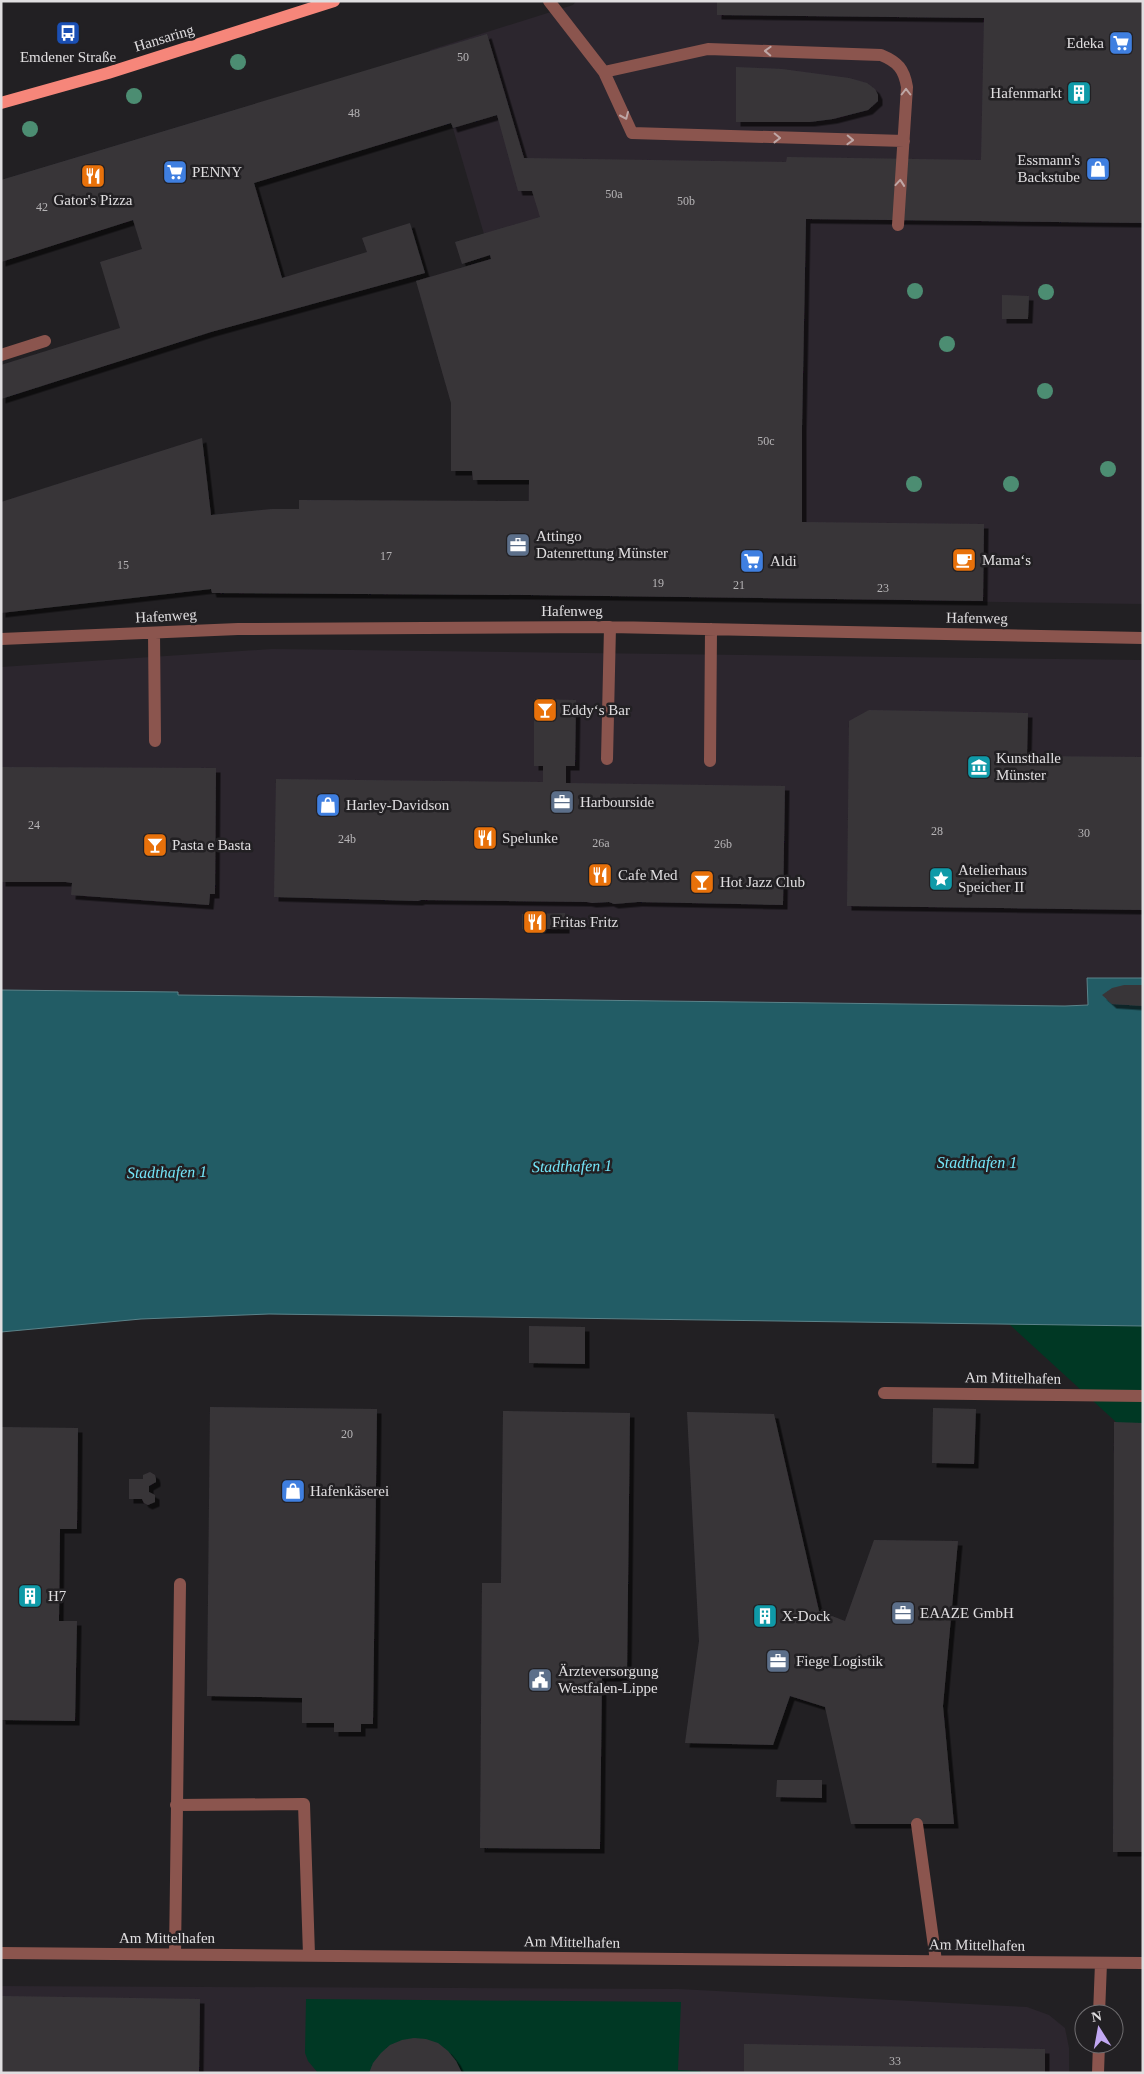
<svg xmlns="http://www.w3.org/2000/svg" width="1144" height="2074" font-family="Georgia,serif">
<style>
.built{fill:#2c262e}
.green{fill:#003824}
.water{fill:#225c65;stroke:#5b838a}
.building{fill:#383539;filter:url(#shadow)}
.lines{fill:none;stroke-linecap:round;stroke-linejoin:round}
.minor{stroke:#8b554e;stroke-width:12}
.major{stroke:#f6867a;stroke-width:12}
.tree{fill:#4c8d72}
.oneway{stroke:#bea7a6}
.labels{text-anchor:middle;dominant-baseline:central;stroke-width:5;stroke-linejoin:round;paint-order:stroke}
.number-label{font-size:12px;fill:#b6b4b6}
.street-label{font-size:15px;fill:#e0dee0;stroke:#222023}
.poi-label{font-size:15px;fill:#e0dee0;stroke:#222023;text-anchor:start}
.water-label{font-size:16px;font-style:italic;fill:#74e5f8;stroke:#222023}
</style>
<defs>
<filter id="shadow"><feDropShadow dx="4.5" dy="4.5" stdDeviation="0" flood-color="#0009"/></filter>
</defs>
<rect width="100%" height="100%" fill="#222023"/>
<!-- built -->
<path class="built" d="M576 1H1143V604L527 595 530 391 430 50 573 5Z
M272 649 1143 660V978H1088V1005L1065 1006 178 995V992L1 990V667Z
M1 1986 679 1989 1027 2007 1049 2015 1065 2028 1069 2048V2073H1Z"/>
<!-- green -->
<path class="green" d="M1009 1324 1143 1326V1616L1116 1422Z
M306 1999 681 2002 678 2070 701 2071 699 2073H318L308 2061 305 2053Z"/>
<!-- water -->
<path class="water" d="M1087 978H1143V1326L269 1314 141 1319 1 1332V990L178 992V995L1065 1006 1088 1005Z"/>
<!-- building -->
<path class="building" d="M717 1H1143V223L806 219 802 428V522L984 524 983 601 527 595 212 593 211 589 1 613V502L202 438 211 515 272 509H299V500L529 501V480H473L472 471H451V403L416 281 491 259 490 255 462 264 455 242 540 217 532 191H518L497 115 453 128 451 123 254 183 282 278 367 252 362 238 410 223 425 273 211 332 1 399V365L120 328 100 262 142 249 133 220 1 262V180L487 34 524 158 786 162 787 157 981 160 984 18 717 15Z
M736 67 782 69 849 78 867 83 875 89 878 95V101L868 110 833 119 810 122H736Z
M1002 295 1029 296 1028 319H1002Z
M534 699 576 700 575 766H566V783L785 786 783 905 638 902 614 904 609 902 592 903 587 902 421 900 418 901 274 897 276 779 543 782V766H534Z
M869 710 1028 713 1027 756 1143 757V910L847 906 849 721Z
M1 767 216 768 215 894H210L209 905 71 895 72 883 66 882H1Z
M565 913V929H522V914Z
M1124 985H1143V1006L1112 1004 1102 995 1112 988Z
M529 1326 585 1327V1364L529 1363Z
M210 1407 377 1409 373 1724H361V1732H334V1723H302V1698L207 1696Z
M933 1408 976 1409 974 1464 932 1463Z
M503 1411 630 1413 627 1677H602L600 1849 480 1848 482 1583H501Z
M687 1412 774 1414 819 1611 845 1621 874 1540 958 1541 943 1706 954 1824H851L825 1707 790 1696 773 1745 685 1743 699 1641Z
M1114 1422 1143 1423V1852H1113Z
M1 1427 78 1428 77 1529H60L59 1621H77L75 1721 1 1720Z
M150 1472 155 1475 156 1479V1482L149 1486V1492L155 1495V1502L148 1505 144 1503 142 1499H129V1479H143V1475Z
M777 1780H822V1798L776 1797Z
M1 1996 200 1999 199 2073H1Z
M414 2038 426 2039 438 2043 448 2051 456 2061 462 2073H369L373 2063 381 2053 390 2045 402 2040Z
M744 2044 1045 2049V2073H744Z"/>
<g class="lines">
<!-- minor -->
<path class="minor" d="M549 1 604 72 632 133 904 141
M604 72 708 49 881 55C898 62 904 69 907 87L898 225
M1 355 45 341
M154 633 155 741
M1 639 238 629 610 627 1143 638
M607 759 610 627
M710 761 711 629
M884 1393 1143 1396
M176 1805 304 1804 309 1955
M917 1824 936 1961
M1 1953 1143 1963
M175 1954 180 1584
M1099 2014 1101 1963
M1098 2073 1099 2044"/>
<!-- major -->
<path class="major" d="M1 103 108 73 334 1"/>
</g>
<!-- trees -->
<g class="tree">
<circle cx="238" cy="62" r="8"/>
<circle cx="134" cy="96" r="8"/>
<circle cx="30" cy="129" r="8"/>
<circle cx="915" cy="291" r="8"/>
<circle cx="1046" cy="292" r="8"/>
<circle cx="947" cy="344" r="8"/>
<circle cx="1045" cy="391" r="8"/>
<circle cx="1108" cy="469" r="8"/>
<circle cx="914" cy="484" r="8"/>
<circle cx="1011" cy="484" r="8"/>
</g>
<!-- one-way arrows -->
<defs><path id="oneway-chevron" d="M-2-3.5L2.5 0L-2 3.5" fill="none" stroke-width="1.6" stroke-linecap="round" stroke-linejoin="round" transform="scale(1.25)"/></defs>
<g class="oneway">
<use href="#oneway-chevron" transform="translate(768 51) rotate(-178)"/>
<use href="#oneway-chevron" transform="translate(906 92) rotate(-90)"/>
<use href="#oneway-chevron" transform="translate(625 116) rotate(66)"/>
<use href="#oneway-chevron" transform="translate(777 138) rotate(1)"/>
<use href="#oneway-chevron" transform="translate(850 140) rotate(2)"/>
<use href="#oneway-chevron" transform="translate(900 183) rotate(-85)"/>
</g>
<!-- icons -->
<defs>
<symbol id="bus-square" viewBox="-11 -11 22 22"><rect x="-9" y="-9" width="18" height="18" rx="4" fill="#1a4fb4" stroke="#222023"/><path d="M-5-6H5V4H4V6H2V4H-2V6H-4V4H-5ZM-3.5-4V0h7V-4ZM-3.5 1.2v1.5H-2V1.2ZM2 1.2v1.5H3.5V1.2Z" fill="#fff"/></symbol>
<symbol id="supermarket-square" viewBox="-11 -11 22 22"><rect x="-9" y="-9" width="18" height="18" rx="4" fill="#3f7fe0" stroke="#222023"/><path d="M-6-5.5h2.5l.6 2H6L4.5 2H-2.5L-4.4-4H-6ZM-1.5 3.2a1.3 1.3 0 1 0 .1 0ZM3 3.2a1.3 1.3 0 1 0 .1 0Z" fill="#fff"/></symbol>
<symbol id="building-square" viewBox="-11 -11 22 22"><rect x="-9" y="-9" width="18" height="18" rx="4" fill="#0f9aa8" stroke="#222023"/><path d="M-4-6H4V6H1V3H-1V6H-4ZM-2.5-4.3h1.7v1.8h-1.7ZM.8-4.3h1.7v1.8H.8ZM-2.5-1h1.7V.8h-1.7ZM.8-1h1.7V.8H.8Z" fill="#fff"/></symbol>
<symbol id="shop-square" viewBox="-11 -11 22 22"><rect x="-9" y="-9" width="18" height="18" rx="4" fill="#3f7fe0" stroke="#222023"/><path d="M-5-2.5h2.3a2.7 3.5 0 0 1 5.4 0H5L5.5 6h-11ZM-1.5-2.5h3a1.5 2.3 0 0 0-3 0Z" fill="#fff"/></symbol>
<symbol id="restaurant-square" viewBox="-11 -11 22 22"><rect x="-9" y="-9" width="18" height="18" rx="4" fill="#e8710a" stroke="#222023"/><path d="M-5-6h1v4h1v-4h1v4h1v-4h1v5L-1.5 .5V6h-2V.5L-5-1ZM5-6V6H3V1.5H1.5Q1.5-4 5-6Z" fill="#fff"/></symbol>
<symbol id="office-square" viewBox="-11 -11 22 22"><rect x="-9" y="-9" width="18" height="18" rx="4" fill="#5c6f8a" stroke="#222023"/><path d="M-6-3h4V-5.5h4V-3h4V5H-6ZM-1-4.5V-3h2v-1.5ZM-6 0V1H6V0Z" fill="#fff"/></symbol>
<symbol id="cafe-square" viewBox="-11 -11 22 22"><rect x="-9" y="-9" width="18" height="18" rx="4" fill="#e8710a" stroke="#222023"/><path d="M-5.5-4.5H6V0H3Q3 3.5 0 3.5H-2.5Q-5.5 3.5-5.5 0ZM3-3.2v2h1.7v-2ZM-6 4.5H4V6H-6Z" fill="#fff"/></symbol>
<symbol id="bar-square" viewBox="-11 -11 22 22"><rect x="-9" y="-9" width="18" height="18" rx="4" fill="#e8710a" stroke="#222023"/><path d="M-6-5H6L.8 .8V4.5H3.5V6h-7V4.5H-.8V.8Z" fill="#fff"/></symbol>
<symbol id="museum-square" viewBox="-11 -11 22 22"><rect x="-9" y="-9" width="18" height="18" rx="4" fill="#0f9aa8" stroke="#222023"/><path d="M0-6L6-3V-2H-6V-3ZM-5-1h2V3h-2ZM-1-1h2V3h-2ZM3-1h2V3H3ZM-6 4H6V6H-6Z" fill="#fff"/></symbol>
<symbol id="sight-square" viewBox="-11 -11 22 22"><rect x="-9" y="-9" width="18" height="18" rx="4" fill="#0f9aa8" stroke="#222023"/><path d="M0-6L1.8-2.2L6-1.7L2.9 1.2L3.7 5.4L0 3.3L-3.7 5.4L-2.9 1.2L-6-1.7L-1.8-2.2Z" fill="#fff"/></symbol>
<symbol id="civic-square" viewBox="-11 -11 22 22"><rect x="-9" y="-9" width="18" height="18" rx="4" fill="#5c6f8a" stroke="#222023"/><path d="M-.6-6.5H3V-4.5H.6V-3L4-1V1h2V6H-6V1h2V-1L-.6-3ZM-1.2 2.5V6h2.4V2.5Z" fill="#fff"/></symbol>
</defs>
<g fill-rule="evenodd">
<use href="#bus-square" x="54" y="19" width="28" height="28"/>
<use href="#supermarket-square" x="1107" y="29" width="28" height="28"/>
<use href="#building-square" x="1065" y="79" width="28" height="28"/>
<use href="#shop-square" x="1084" y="155" width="28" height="28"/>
<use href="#supermarket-square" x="161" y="158" width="28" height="28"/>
<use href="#restaurant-square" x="79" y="162" width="28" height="28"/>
<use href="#office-square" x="504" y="531" width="28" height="28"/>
<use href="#cafe-square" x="950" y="546" width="28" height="28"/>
<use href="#supermarket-square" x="738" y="547" width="28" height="28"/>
<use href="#bar-square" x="531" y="696" width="28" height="28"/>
<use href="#museum-square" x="965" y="753" width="28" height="28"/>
<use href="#office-square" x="548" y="788" width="28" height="28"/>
<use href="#shop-square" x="314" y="791" width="28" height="28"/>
<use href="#restaurant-square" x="471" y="824" width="28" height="28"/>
<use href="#bar-square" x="141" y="831" width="28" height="28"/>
<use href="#restaurant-square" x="586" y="861" width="28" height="28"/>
<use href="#sight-square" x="927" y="865" width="28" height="28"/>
<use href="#bar-square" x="688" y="868" width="28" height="28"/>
<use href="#restaurant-square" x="521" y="908" width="28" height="28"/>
<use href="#shop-square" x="279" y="1477" width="28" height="28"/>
<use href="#building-square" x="16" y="1582" width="28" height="28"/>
<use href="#office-square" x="889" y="1599" width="28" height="28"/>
<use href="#building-square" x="751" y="1602" width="28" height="28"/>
<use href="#office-square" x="764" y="1647" width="28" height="28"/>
<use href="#civic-square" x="526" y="1666" width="28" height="28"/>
</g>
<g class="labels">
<!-- number labels -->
<g class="number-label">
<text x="463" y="57">50</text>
<text x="354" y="113">48</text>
<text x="614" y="194">50a</text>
<text x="686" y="201">50b</text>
<text x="42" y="207">42</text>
<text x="766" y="441">50c</text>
<text x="386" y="556">17</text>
<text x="123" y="565">15</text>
<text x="658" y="583">19</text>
<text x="739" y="585">21</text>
<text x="883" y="588">23</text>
<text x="34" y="825">24</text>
<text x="937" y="831">28</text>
<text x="1084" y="833">30</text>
<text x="347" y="839">24b</text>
<text x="601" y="843">26a</text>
<text x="723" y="844">26b</text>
<text x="347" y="1434">20</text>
<text x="895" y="2061">33</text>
</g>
<!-- street labels -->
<g class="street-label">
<text transform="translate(164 38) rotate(-17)">Hansaring</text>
<text x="572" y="611">Hafenweg</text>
<text transform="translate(166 616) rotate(-3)">Hafenweg</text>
<text transform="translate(977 618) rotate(1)">Hafenweg</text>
<text transform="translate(1013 1378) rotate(1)">Am Mittelhafen</text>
<text x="167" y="1938">Am Mittelhafen</text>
<text transform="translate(572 1942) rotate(1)">Am Mittelhafen</text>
<text transform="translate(977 1945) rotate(1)">Am Mittelhafen</text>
</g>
<!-- poi labels -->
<g class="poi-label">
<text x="1104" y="43" text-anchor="end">Edeka</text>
<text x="68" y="57" text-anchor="middle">Emdener Straße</text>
<text x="1062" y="93" text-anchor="end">Hafenmarkt</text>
<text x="1080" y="160" text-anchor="end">Essmann's<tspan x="1080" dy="17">Backstube</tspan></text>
<text x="192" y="172">PENNY</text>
<text x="93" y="200" text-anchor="middle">Gator's Pizza</text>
<text x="536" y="536">Attingo<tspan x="536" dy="17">Datenrettung Münster</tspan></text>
<text x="982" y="560">Mama‘s</text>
<text x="770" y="561">Aldi</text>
<text x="562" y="710">Eddy‘s Bar</text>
<text x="996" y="758">Kunsthalle<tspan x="996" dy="17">Münster</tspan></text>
<text x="580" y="802">Harbourside</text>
<text x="346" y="805">Harley-Davidson</text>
<text x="502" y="838">Spelunke</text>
<text x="172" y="845">Pasta e Basta</text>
<text x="958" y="870">Atelierhaus<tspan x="958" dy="17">Speicher II</tspan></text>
<text x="618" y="875">Cafe Med</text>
<text x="720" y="882">Hot Jazz Club</text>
<text x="552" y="922">Fritas Fritz</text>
<text x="310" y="1491">Hafenkäserei</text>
<text x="48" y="1596">H7</text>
<text x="920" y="1613">EAAZE GmbH</text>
<text x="782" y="1616">X-Dock</text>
<text x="796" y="1661">Fiege Logistik</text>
<text x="558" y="1671">Ärzteversorgung<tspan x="558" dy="17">Westfalen-Lippe</tspan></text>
</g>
<!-- water labels -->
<g class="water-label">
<text x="977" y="1162">Stadthafen 1</text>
<text transform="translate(572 1166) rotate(-1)">Stadthafen 1</text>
<text transform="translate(167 1172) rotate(-1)">Stadthafen 1</text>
</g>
</g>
<!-- border -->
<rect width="1144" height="2074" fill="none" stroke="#e0dee0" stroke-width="5"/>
<!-- north arrow -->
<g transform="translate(1099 2029) rotate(349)"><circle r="24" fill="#222023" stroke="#6e6c6f"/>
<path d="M0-4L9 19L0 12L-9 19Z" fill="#c2a8f2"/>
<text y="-8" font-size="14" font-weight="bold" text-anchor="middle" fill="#e0dee0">N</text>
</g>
</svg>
